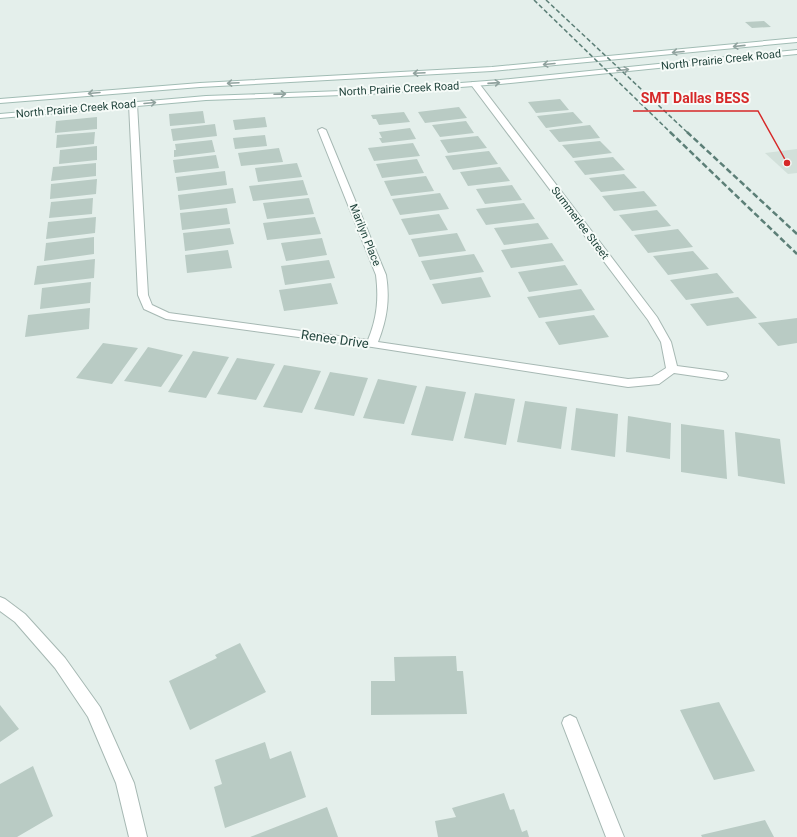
<svg xmlns="http://www.w3.org/2000/svg" width="797" height="837" font-family="Roboto,sans-serif">
<style>
.built{fill:#d2e0da}
.building{fill:#b9cbc4}
.lines{fill:none;stroke-linecap:round;stroke-linejoin:round}
.street-casing{stroke:#a6b8b3;stroke-width:2}
.secondary-casing{stroke:#a1bcb4;stroke-width:2}
.street{fill:#fff;fill-rule:evenodd}
.secondary{fill:#fff;fill-rule:evenodd}
.rail-far1{stroke:#5c7f77;stroke-width:1.5;stroke-dasharray:4.5 2.5;stroke-linecap:butt}
.rail{stroke:#5c7f77;stroke-width:2.5;stroke-dasharray:6 3;stroke-linecap:butt}
.oneway{stroke:#90a29e}
.labels{text-anchor:middle;dominant-baseline:central;stroke-width:4;stroke-linejoin:round;paint-order:stroke}
.far-street-label{font-size:11px;fill:#21443c;stroke:#f6fbf8}
.street-label{font-size:13px;fill:#21443c;stroke:#f6fbf8}
.leader{fill:none;stroke:#d62828;stroke-width:1.5}
.callout-dot{fill:#d62828;stroke:#f6fbf8;stroke-width:1.5}
.callout-label{font-size:14px;text-anchor:middle;font-weight:bold;fill:#d62828;stroke:#f6fbf8;stroke-width:4;stroke-linejoin:round;paint-order:stroke}
</style>
<rect width="100%" height="100%" fill="#e4efeb"/>
<!-- built -->
<path class="built" d="M797 149V173L788 174 765 153Z"/>
<!-- building -->
<path class="building" d="M764 21 771 27 752 28 745 22Z
M560 99 569 110 536 113 528 102Z
M459 107 467 118 425 123 418 112Z
M203 111 205 123 170 126 169 114Z
M404 112 410 122 379 125 376 119H373L371 115Z
M573 112 583 123 546 128 537 116Z
M97 117V129L55 133 56 121Z
M265 117 267 127 235 130 233 120Z
M466 121 474 133 440 137 432 125Z
M215 124 217 136 173 141 171 129Z
M590 125 600 138 559 142 549 130Z
M410 128 416 139 382 143 379 138H382L379 132Z
M95 132 94 144 56 148 57 135Z
M265 135 267 146 235 149 233 138Z
M478 136 487 148 448 153 440 140Z
M212 140 215 152 174 157V150H176L175 144Z
M600 141 612 153 573 158 562 145Z
M413 143 420 156 374 161 368 148Z
M97 146V160L59 164 60 150Z
M279 148 283 162 241 166 238 153Z
M489 151 498 164 453 170 445 156Z
M216 155 219 168 175 173 173 160Z
M613 157 625 170 585 175 574 161Z
M417 159 424 173 382 178 376 164Z
M96 163V176L51 181 53 167Z
M297 163 302 177 258 182 255 168Z
M500 167 510 181 468 186 460 172Z
M225 171 227 185 178 191 176 177Z
M624 174 637 188 601 192 589 178Z
M426 176 434 191 391 196 384 181Z
M97 179 96 194 50 199 51 184Z
M303 180 308 195 253 201 249 186Z
M512 185 522 200 485 204 476 189Z
M233 188 236 203 180 210 178 195Z
M644 191 657 206 614 211 602 196Z
M440 193 449 209 400 215 392 199Z
M93 198 92 214 49 218 51 202Z
M309 198 314 214 267 219 263 203Z
M524 203 535 219 486 225 476 209Z
M227 208 230 224 182 230 180 213Z
M657 210 671 226 632 231 619 215Z
M439 214 448 230 409 235 401 219Z
M96 217 95 233 46 239 48 222Z
M315 217 321 234 267 240 263 223Z
M538 223 549 239 504 245 494 228Z
M230 228 234 244 185 251 183 233Z
M678 229 693 247 648 253 634 235Z
M457 233 466 251 419 257 411 239Z
M94 237V254L44 261 46 243Z
M322 238 327 255 286 261 281 243Z
M552 243 564 261 511 268 501 250Z
M228 250 232 268 187 273 185 255Z
M693 251 709 269 668 275 653 256Z
M474 254 484 272 430 280 421 261Z
M95 259 94 278 34 285 37 266Z
M329 260 335 278 285 285 281 266Z
M565 265 578 285 529 292 518 272Z
M717 273 734 293 686 300 670 280Z
M481 277 491 297 442 304 432 284Z
M91 282 90 303 40 309 42 288Z
M331 283 338 304 284 311 279 290Z
M581 289 595 310 539 318 527 297Z
M738 297 757 318 707 326 690 304Z
M90 308 89 329 25 337 28 315Z
M594 315 609 337 559 345 545 322Z
M797 318V343L778 346 758 323Z
M103 343 138 348 112 384 76 378Z
M148 347 183 355 161 387 124 381Z
M193 351 229 357 206 398 168 392Z
M237 358 275 364 256 400 217 394Z
M284 365 321 371 302 413 263 407Z
M330 372 368 378 354 416 314 409Z
M378 379 417 386 404 424 363 418Z
M426 386 466 392 453 441 411 435Z
M475 393 515 399 506 445 464 438Z
M525 401 567 407 561 449 517 442Z
M576 408 618 414 615 457 571 450Z
M628 416 671 423 670 459 626 452Z
M681 424 724 430 727 479 681 472Z
M735 432 780 439 785 484 738 476Z
M240 643 266 692 190 730 169 681 217 658 215 655Z
M456 656 457 671H463L467 714 371 715V681H395L394 657Z
M719 702 755 771 714 780 680 710Z
M0 705 19 729 0 742Z
M265 742 270 759 291 751 306 797 225 828 214 787 222 784 215 760Z
M33 766 53 816 17 837H0V784Z
M504 793 510 810 514 809 522 832 527 830 529 837H438L435 821 456 817 452 808Z
M327 807 338 837H250Z
M765 820 774 837H702L701 835Z"/>
<g class="lines">
<defs>
<path id="street" d="M472 82H478L657 317 671 342 677 366 722 372 726 373 728 376 726 379 722 380 674 373 659 384 628 387 372 347 166 319 144 309 138 295 129 104 133 102 137 104 148 295 152 305 169 313 368 340C377 318 379 299 376 275L318 130 322 128 326 130 386 275C390 299 387 319 378 342L628 379 652 377 666 368 661 342 648 320 472 86Z
M0 597 5 599 25 614 65 658 100 707 134 783 147 837H129L116 783 88 717 55 668 15 622 0 611Z
M570 715 576 718 578 723 624 837H606L562 723 564 718Z"/>
<path id="secondary" d="M797 38V42L492 71 200 87 0 103V99L200 83 492 67Z
M797 50V54L500 84 369 94 206 100 0 118V114L206 96 369 90 500 80Z"/>
</defs>
<!-- street casing -->
<use href="#street" class="street-casing"/>
<!-- secondary casing -->
<use href="#secondary" class="secondary-casing"/>
<!-- street -->
<use href="#street" class="street"/>
<!-- secondary -->
<use href="#secondary" class="secondary"/>
<!-- rail-far1 -->
<path class="rail-far1" d="M534 0 671 133
M546 0 688 133"/>
<!-- rail -->
<path class="rail" d="M670 132 797 254
M687 132 797 234"/>
</g>
<!-- one-way arrows -->
<defs><path id="oneway-shaft" d="M-6 0H5M1.5-3L5.5 0L1.5 3" fill="none" stroke-width="1.6" stroke-linecap="round" stroke-linejoin="round"/></defs>
<g class="oneway">
<use href="#oneway-shaft" transform="translate(739 46) rotate(174)"/>
<use href="#oneway-shaft" transform="translate(678 52) rotate(175)"/>
<use href="#oneway-shaft" transform="translate(549 64) rotate(175)"/>
<use href="#oneway-shaft" transform="translate(623 70) rotate(-6)"/>
<use href="#oneway-shaft" transform="translate(419 73) rotate(177)"/>
<use href="#oneway-shaft" transform="translate(233 83) rotate(177)"/>
<use href="#oneway-shaft" transform="translate(494 83) rotate(-4)"/>
<use href="#oneway-shaft" transform="translate(94 93) rotate(175)"/>
<use href="#oneway-shaft" transform="translate(280 94) rotate(-2)"/>
<use href="#oneway-shaft" transform="translate(150 103) rotate(-5)"/>
</g>
<g class="labels">
<!-- far-street labels -->
<g class="far-street-label">
<text transform="translate(721 60) rotate(-6)">North Prairie Creek Road</text>
<text transform="translate(399 89) rotate(-3)">North Prairie Creek Road</text>
<text transform="translate(76 109) rotate(-5)">North Prairie Creek Road</text>
<text transform="translate(580 223) rotate(53)">Summerlee Street</text>
<text transform="translate(365 235) rotate(68)">Marilyn Place</text>
</g>
<!-- street labels -->
<g class="street-label">
<text transform="translate(335 339) rotate(8)">Renee Drive</text>
</g>
</g>
<!-- callouts -->
<path class="leader" d="M787 163L758 111H633"/>
<circle class="callout-dot" cx="787" cy="163" r="4"/>
<g class="callout-label">
<text x="695" y="103">SMT Dallas BESS</text>
</g>
</svg>
